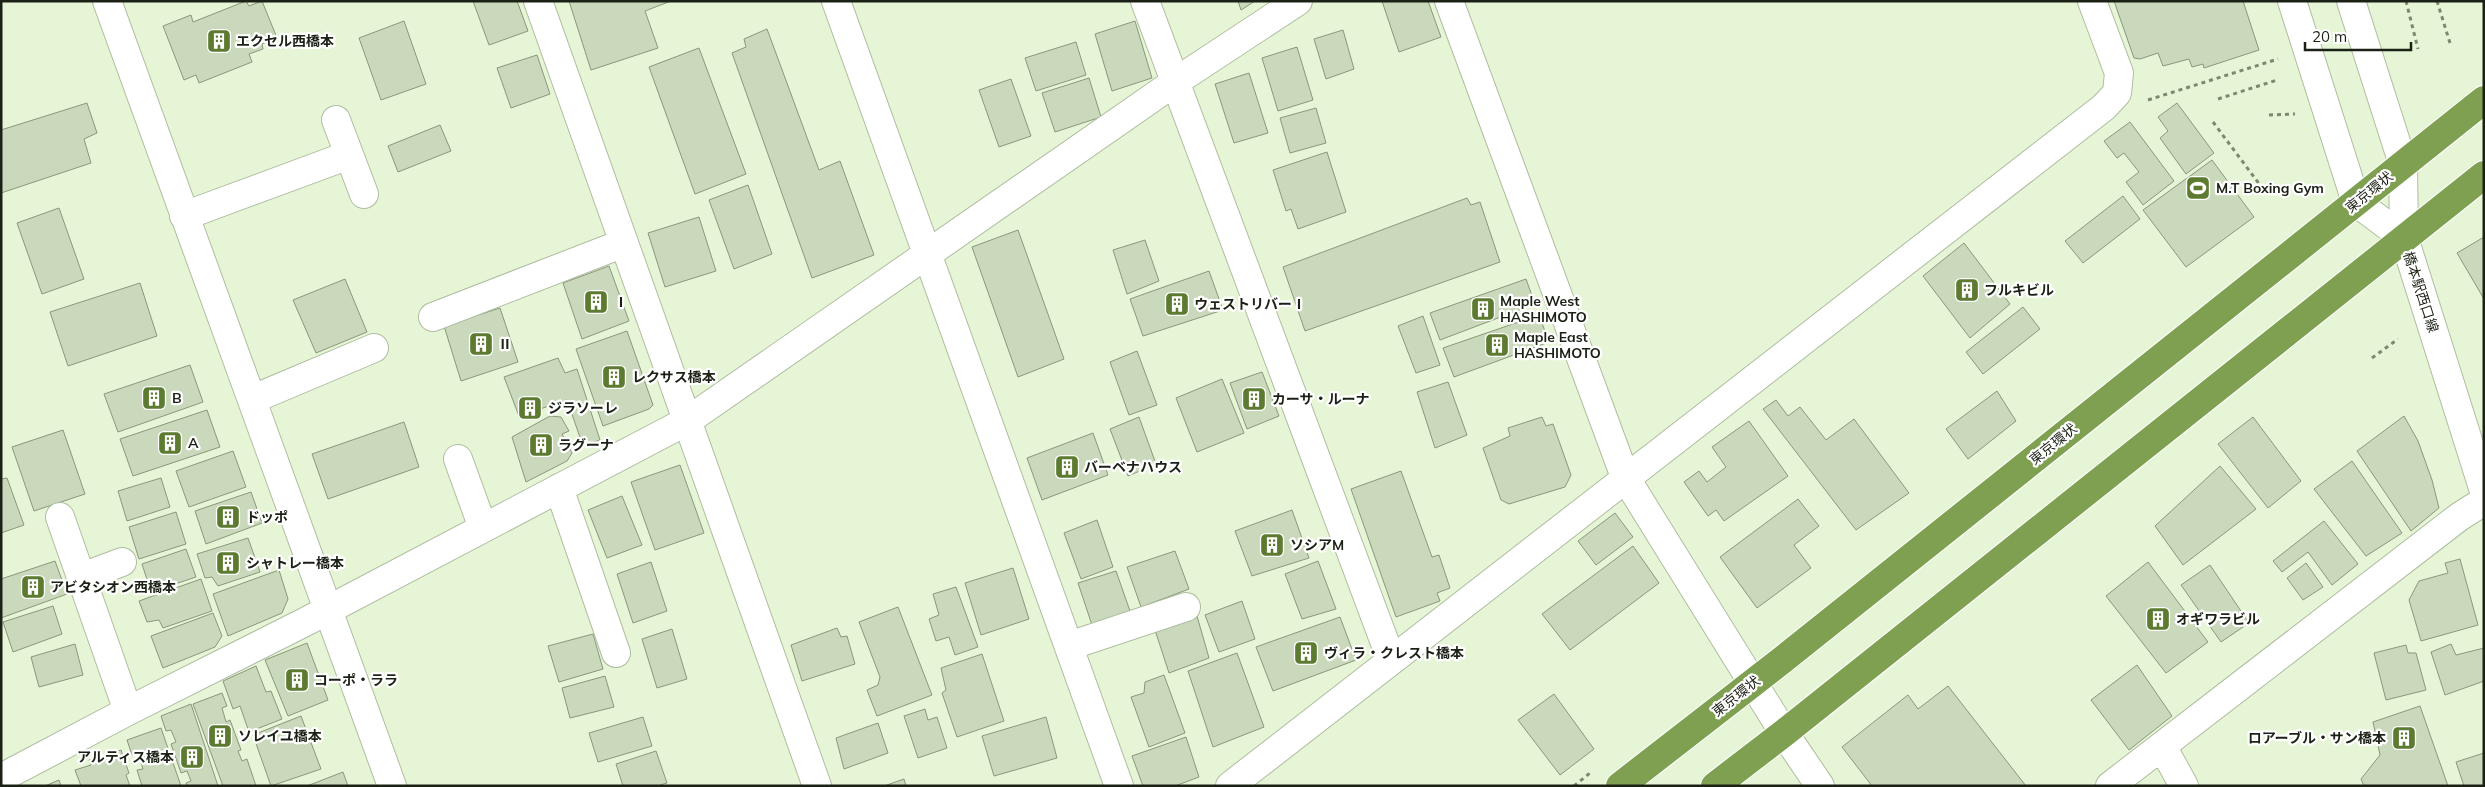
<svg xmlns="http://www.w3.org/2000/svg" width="2485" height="787" font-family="Mulish,'Noto Sans JP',sans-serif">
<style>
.building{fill:#cad9bb;stroke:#8a977b}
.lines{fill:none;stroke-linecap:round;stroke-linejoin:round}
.minor-casing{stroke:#afbda0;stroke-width:30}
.highway-casing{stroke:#fff;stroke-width:30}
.path{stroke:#7d8772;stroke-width:3;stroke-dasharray:4 4;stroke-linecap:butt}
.minor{stroke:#fff;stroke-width:28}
.highway{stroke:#7ea050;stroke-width:28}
.labels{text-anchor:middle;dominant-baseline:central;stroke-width:4.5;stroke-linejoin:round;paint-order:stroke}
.poi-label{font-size:14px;font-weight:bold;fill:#1c2116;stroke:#fff;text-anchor:start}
.street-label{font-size:14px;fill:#1c2116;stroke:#fff}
</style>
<rect width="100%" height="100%" fill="#e6f5d6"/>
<!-- building -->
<path class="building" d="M246 1 249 6 262 1 277 38 262 44 263 49 249 54 252 62 199 83 196 75 184 80 163 26 191 15 193 22Z
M473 1H517L528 31 489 45Z
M569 1H671L645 11 658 48 591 70Z
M1238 1H1255L1241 10Z
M1382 1H1428L1441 37 1399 52Z
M2114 1H2243L2259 50 2204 68 2203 64 2192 67 2189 59 2163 66 2158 53 2140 59 2134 58Z
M404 21 426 84 381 100 359 38Z
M1135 21 1152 78 1112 91 1095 34Z
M767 29 819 170 840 161 874 255 812 278 732 53 746 47 744 39Z
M1343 30 1354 69 1326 79 1314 39Z
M1076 42 1086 75 1036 91 1025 58Z
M1297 47 1313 100 1278 111 1262 58Z
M699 48 746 174 695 194 649 67Z
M537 55 550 94 511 108 497 68Z
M1249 73 1268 133 1234 143 1215 84Z
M1089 78 1101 117 1055 132 1042 93Z
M1011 79 1031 136 999 147 979 90Z
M87 103 97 133 84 139 91 163 1 193V130Z
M2177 103 2214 153 2186 174 2160 138 2168 131 2158 117Z
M1316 108 1326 143 1290 153 1280 118Z
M2130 122 2174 181 2143 205 2126 182 2139 172 2124 153 2117 158 2104 141Z
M440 125 451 151 398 172 388 146Z
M1327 152 1346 212 1298 229 1291 209 1286 211 1273 170Z
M2212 160 2254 217 2186 267 2143 210Z
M748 185 772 254 734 269 709 200Z
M2123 196 2140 219 2083 263 2065 241Z
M1467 198 1471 205 1480 202 1500 262 1305 331 1283 267Z
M59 208 84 279 42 294 17 223Z
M699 217 716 271 665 287 648 233Z
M1018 230 1064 359 1018 377 972 247Z
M2484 237V299L2457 253Z
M1145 240 1159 281 1127 294 1113 250Z
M1964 243 2010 304 1970 338 1923 276Z
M609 266 629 321 582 339 563 283Z
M1209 271 1223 310 1143 336 1130 299Z
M345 279 367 332 316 353 293 300Z
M1526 279 1535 304 1440 340 1430 313Z
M140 283 157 336 68 366 50 312Z
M2023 307 2040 329 1983 374 1966 352Z
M500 308 518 362 461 381 444 326Z
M1539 315 1549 342 1454 377 1443 348Z
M1423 316 1440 365 1416 373 1398 326Z
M627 331 653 405 649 409 603 426 576 349Z
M1137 351 1157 405 1129 415 1110 362Z
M558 358 565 373 577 369 600 440 583 446 567 400 519 416 504 377Z
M190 365 203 402 118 432 104 394Z
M1262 372 1279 416 1247 429 1230 383Z
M1222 379 1244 433 1197 452 1176 398Z
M1448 382 1467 435 1435 448 1417 392Z
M1997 391 2016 421 1968 459 1946 429Z
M1776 400 1788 416 1800 407 1826 440 1854 419 1909 493 1856 530 1763 409Z
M207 410 220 447 133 476 120 439Z
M550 416 561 417 569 431 562 434 572 453 567 461 526 482 512 437Z
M2404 416 2418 441 2432 480 2439 508 2411 531 2357 451Z
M1139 417 1156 464 1128 476 1110 429Z
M1542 417 1546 426 1553 424 1571 475 1565 487 1509 504 1501 500 1483 448 1510 436 1508 428Z
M2253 417 2301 481 2268 508 2218 444Z
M1749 421 1788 476 1724 521 1716 510 1708 516 1684 482 1699 471 1707 482 1726 467 1712 447Z
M404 422 419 467 328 499 312 454Z
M63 430 85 494 34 511 12 447Z
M1093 433 1108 475 1042 500 1027 458Z
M233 451 246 487 189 507 176 471Z
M2352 461 2402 533 2366 556 2314 489Z
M680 465 704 533 655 550 631 482Z
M2220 466 2256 509 2183 565 2155 526Z
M1401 471 1432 557 1439 555 1450 588 1437 593 1440 601 1396 617 1351 489Z
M7 478 24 525 1 533V479Z
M161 478 170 507 127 521 118 491Z
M251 492 262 523 206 544 195 511Z
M622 496 642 545 607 558 588 510Z
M1798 499 1819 526 1794 545 1811 568 1757 608 1720 557Z
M1292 510 1309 558 1252 576 1235 531Z
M176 512 186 544 139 559 129 527Z
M1615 513 1633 537 1596 565 1578 541Z
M1097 520 1113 567 1081 579 1064 533Z
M2324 521 2358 564 2332 585 2308 552 2282 572 2273 561Z
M248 538 260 572 218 586 212 577 205 578 197 554Z
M1633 546 1659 583 1570 650 1542 614Z
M186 549 196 577 151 592 142 564Z
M1175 551 1189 589 1141 607 1127 567Z
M2460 559 2478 625 2421 641 2409 600 2419 581 2448 573 2445 563Z
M55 561 67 594 1 618V579Z
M1318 561 1336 609 1302 619 1285 574Z
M651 562 667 611 633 623 617 574Z
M2148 562 2208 642 2166 673 2106 596Z
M2306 563 2323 587 2303 600 2287 578Z
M2210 565 2249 623 2221 642 2181 585Z
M1013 568 1029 619 981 635 965 583Z
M279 570 288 599 282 613 228 636 213 594Z
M1116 571 1130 611 1092 625 1078 583Z
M201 579 212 611 163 628 159 620 147 622 139 601Z
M956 587 978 647 955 655 949 637 936 641 929 619 939 615 933 594Z
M1242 601 1255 639 1219 652 1205 615Z
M53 606 62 634 13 652 3 622Z
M898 607 932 695 877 716 867 690 878 685 880 677 859 622Z
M213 613 222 636 215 647 163 668 151 636Z
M1197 616 1209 658 1169 673 1155 630Z
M1340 617 1356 660 1273 691 1256 647Z
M837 628 841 637 847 636 855 664 802 681 791 645Z
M672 629 687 679 657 688 642 639Z
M593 634 603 669 559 682 548 646Z
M307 643 328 700 288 716 265 660Z
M75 644 83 675 39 687 31 657Z
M2451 644 2456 655 2484 648V681L2445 695 2431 652Z
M2406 645 2408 653H2416L2426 690 2386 700 2374 653Z
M1237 653 1264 727 1213 747 1188 671Z
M982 654 1004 721 957 737 942 693 946 690 941 668Z
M2137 665 2172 716 2129 750 2091 700Z
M256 666 266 692 271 691 282 719 249 732 240 706 233 709 223 681Z
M1164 675 1185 733 1149 747 1131 697 1144 693 1145 682Z
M605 676 614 707 570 718 562 688Z
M1948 686 2026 786H1872L1842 747 1908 695 1918 709Z
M222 693 227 706 222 708 226 722 230 720 241 750 238 751 242 761 247 759 256 786H223L193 704Z
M1554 694 1594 749 1560 775 1518 720Z
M191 704 218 786H187L186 783 191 781 187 771 181 773 171 744 176 742 171 730 166 731 161 716Z
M2420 706 2448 786H2364L2361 779 2380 755 2373 722Z
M925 709 928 720 937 717 947 748 918 758 904 716Z
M301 716 321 769 271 786 253 735Z
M643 717 652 746 598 762 589 733Z
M1046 717 1057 758 994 776 982 736Z
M878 723 888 753 844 769 836 738Z
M161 728 181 786H142L137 770 143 769 138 753 132 755 127 740Z
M1186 737 1199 777 1175 786H1143L1132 756Z
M121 750 129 773 126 775 130 786H81L75 770 91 765 89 760Z
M656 751 667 783 657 786H623L616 764Z
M2484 753V786H2464L2456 762Z
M343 772 348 786H307Z
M904 779 906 786H884Z
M59 780 61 786H45Z"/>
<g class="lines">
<defs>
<path id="minor" d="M107 1 392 786
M538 1 817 786
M836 1 1119 786
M1145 1 1391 659
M1449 1 1625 477 1784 733 1820 786
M2292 1 2356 202 2404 238 2484 491
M2351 1 2403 164 2404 238
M336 120 364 194
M184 216 349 155
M433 317 624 243
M253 399 374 348
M458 459 483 528
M559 488 616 653
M60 517 128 711
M82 577 122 562
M1069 646 1186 607
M2162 746 2184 786
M1 778 128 711 305 622 687 421 1175 82 1298 1
M1230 786 2104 107 2117 93 2119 73 2092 1
M2110 786 2459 517 2484 501"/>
<path id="highway" d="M1620 786 1781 661 2484 100
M1715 786 1784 733 2484 175"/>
</defs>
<!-- minor casing -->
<use href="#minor" class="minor-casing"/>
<!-- highway casing -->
<use href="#highway" class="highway-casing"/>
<!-- path -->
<path class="path" d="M2406 1 2418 49
M2437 1 2450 43
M2218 99 2277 80
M2148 100 2278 59
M2269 115 2295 114
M2213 122 2263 189
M2372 358 2398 339
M1574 786 1590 773"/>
<!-- minor -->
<use href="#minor" class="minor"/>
<!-- highway -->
<use href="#highway" class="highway"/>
</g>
<!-- icons -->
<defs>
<symbol id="building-square" viewBox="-11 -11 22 22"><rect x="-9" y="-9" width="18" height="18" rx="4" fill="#5c7a30" stroke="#fff"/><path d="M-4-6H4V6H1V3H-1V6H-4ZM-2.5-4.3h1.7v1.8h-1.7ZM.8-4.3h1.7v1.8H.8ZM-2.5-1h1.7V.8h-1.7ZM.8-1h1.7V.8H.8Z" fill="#fff"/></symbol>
<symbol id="stadium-square" viewBox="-11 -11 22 22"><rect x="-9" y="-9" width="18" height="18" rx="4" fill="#5c7a30" stroke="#fff"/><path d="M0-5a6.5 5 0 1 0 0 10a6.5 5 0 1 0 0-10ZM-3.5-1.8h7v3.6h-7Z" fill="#fff"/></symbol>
</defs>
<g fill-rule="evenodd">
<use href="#building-square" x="205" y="27" width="28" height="28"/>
<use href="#stadium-square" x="2184" y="174" width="28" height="28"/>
<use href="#building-square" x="1953" y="276" width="28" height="28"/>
<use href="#building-square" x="582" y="288" width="28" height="28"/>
<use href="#building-square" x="1163" y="290" width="28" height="28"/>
<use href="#building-square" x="1469" y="295" width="28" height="28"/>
<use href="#building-square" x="467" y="330" width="28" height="28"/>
<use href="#building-square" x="1483" y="331" width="28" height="28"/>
<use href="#building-square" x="600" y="363" width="28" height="28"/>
<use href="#building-square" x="140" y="384" width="28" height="28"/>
<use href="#building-square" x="1240" y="385" width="28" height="28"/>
<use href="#building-square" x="516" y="394" width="28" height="28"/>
<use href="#building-square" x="156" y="429" width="28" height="28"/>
<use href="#building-square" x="527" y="431" width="28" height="28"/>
<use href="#building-square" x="1053" y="453" width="28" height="28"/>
<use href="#building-square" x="214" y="503" width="28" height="28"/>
<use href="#building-square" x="1258" y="531" width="28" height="28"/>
<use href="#building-square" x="214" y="549" width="28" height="28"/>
<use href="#building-square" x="19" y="573" width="28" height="28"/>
<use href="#building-square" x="2144" y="605" width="28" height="28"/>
<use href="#building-square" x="1292" y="639" width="28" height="28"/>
<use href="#building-square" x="283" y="666" width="28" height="28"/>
<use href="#building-square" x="206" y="722" width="28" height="28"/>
<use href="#building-square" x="2390" y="724" width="28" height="28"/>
<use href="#building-square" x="178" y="743" width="28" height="28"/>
</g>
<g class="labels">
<!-- poi labels -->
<g class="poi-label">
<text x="236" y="41">エクセル西橋本</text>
<text x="2216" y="188">M.T Boxing Gym</text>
<text x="1984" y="290">フルキビル</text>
<text x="1500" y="301">Maple West<tspan x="1500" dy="16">HASHIMOTO</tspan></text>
<text x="614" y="302">Ⅰ</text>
<text x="1194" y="304">ウェストリバーⅠ</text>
<text x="1514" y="337">Maple East<tspan x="1514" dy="16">HASHIMOTO</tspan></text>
<text x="498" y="344">Ⅱ</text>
<text x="632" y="377">レクサス橋本</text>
<text x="172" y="398">B</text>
<text x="1272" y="399">カーサ・ルーナ</text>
<text x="548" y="408">ジラソーレ</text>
<text x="188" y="443">A</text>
<text x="558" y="445">ラグーナ</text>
<text x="1084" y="467">バーベナハウス</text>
<text x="246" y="517">ドッポ</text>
<text x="1290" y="545">ソシアM</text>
<text x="246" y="563">シャトレー橋本</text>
<text x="50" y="587">アビタシオン西橋本</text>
<text x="2176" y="619">オギワラビル</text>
<text x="1324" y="653">ヴィラ・クレスト橋本</text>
<text x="314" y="680">コーポ・ララ</text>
<text x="238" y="736">ソレイユ橋本</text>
<text x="2386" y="738" text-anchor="end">ロアーブル・サン橋本</text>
<text x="174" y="757" text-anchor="end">アルティス橋本</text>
</g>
<!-- street labels -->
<g class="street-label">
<text transform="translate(2369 192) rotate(-39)">東京環状</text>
<text transform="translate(2421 292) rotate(72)">橋本駅西口線</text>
<text transform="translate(2053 444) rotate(-39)">東京環状</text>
<text transform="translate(1736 696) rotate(-38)">東京環状</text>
</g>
</g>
<!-- border -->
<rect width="2485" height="787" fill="none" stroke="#1c2116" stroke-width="5"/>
<!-- scale -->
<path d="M2305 42v8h106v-8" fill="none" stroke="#1c2116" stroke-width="2.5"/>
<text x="2312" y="42" font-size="15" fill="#1c2116" stroke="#ffffff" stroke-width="4" paint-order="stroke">20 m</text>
</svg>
